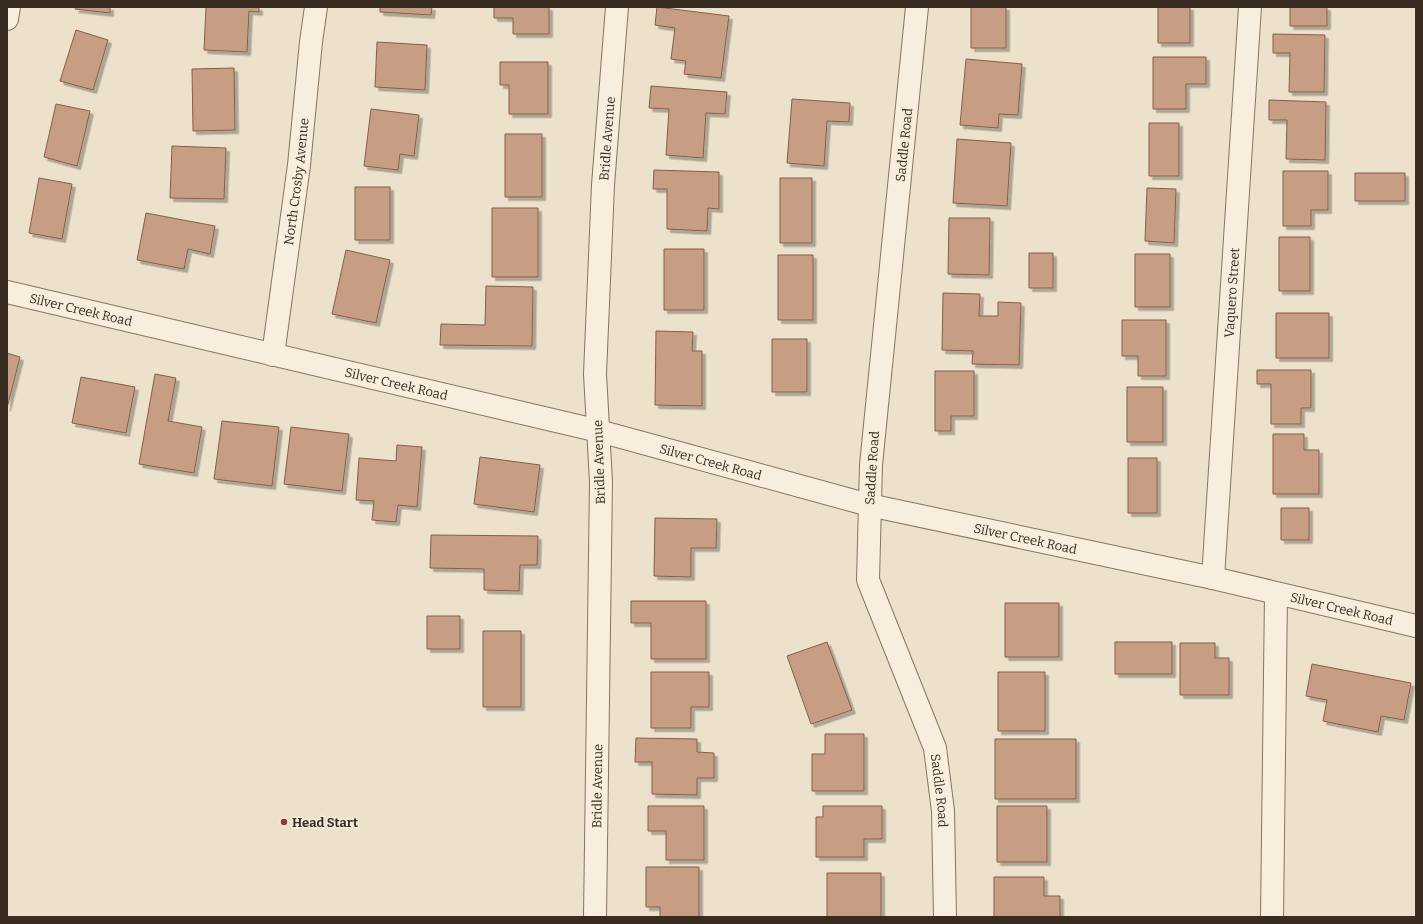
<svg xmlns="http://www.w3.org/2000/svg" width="1423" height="924" font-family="Bitter,serif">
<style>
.building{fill:#c79d84;stroke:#855e48;filter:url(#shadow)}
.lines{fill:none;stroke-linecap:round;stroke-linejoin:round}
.minor-casing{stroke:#887460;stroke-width:24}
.minor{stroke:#f7eede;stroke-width:22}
.poi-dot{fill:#923539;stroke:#f4ebda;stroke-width:1.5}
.labels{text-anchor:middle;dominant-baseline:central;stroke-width:3;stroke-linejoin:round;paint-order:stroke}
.street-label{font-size:13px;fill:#392d22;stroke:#f4ebda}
.poi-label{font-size:13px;font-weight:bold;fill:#392d22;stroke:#f4ebda;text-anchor:start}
</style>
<defs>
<filter id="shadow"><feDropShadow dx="3.5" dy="3.5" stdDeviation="0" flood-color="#0004"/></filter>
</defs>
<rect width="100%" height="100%" fill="#ece1cb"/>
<!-- building -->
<path class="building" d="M76 7H110V13L75 9Z
M206 7H259V12L249 11 247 52 204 50Z
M380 7H432L431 15 380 12Z
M494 7H549V34H513V18H494Z
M657 7 729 16 721 78 684 74 686 61 671 59 675 28 655 25Z
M971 7H1006V48H971Z
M1158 7H1190V43H1158Z
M1290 7H1327V26H1290Z
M76 30 108 40 93 90 60 81Z
M1273 34 1325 35 1324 92H1289L1290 53H1273Z
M377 42 427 45 425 90 375 87Z
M1153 57H1206V84H1186V109H1153Z
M966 59 1022 64 1018 115 999 114 998 128 960 125Z
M500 62H548V114H509V85H500Z
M234 68 235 130 193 131 192 69Z
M651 86 727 92 725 114 706 113 703 158 666 155 669 109 649 108Z
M792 99 850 103 849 122 827 121 824 166 787 163Z
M1269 100 1326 102 1325 160 1286 159 1287 120H1269Z
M56 104 90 111 77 166 44 157Z
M371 109 419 115 414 156 400 154 398 170 364 166Z
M1149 123H1179V176H1149Z
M505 134H542V197H505Z
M957 139 1011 143 1007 206 953 203Z
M172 146 226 148 224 199 170 198Z
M654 170 719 172V209L708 208 707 231 667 229V189H653Z
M1283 171H1328V210H1311V226H1283Z
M1355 173H1405V201H1355Z
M39 178 72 184 62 239 29 233Z
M780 178H812V243H780Z
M355 187H390V240H355Z
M1147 188 1176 189 1174 243 1145 241Z
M492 208H538V277H492Z
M146 213 215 226 210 254 188 249 184 269 137 260Z
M949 218H990L989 275 948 274Z
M1279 237H1310V291H1279Z
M664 249H704V310H664Z
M346 250 390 260 376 323 332 314Z
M1029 253H1053V288H1029Z
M1135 254H1170V307H1135Z
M778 255H813V320H778Z
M486 286 533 287 532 346 440 345 441 324 485 325Z
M943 293 980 294 979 316H998V302L1021 303 1019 365 972 364 973 351 942 350Z
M1276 313H1329V358H1276Z
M1122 320H1166V376H1138V356H1122Z
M656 331 693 332 692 351H702V406L655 405Z
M772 339H807V392H772Z
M7 353 20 357 7 408Z
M1257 370H1311V408H1301V424H1271V384H1257Z
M935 371H974V416H951V431H935Z
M155 374 176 378 168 421 202 427 194 473 139 464Z
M81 377 135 387 126 433 72 423Z
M1127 387H1163V442H1127Z
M222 421 279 427 272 486 214 479Z
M291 427 349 434 342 491 284 484Z
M1273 434H1304V450H1319V494H1273Z
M397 445 422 447 417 507 398 505 396 522 372 520 374 501 356 500 359 458 396 461Z
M480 457 540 465 534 512 474 504Z
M1128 458H1157V513H1128Z
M1281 508H1309V540H1281Z
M655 518 717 519 716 548H691V577L654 576Z
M431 535 538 536 537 565H520L519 591 484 590V569L430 568Z
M631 601H706V659H651V623H631Z
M1005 603H1059V657H1005Z
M427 616H460V649H427Z
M483 631H521V707H483Z
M827 642 852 710 811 724 787 656Z
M1115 642H1172V674H1115Z
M1180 643H1215V658H1229V695H1180Z
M1312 664 1411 683 1404 720 1381 716 1378 732 1323 721 1327 700 1306 696Z
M651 672H709V707H691V728H651Z
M998 672H1045V731H998Z
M825 734H864V791H812V754H825Z
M636 738 697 739V752L714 753V778H697V795L652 794V762H635Z
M995 739H1076V799H995Z
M648 806H704V860H666V831H648Z
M823 806H882V839H864V857H816V817H823Z
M997 806H1047V862H997Z
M646 867H699V917H660V907H646Z
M827 873H881V917H827Z
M994 877H1044V896H1060V917H994Z"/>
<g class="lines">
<defs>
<g id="minor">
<path id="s1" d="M917 7 871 465 868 580 935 748 943 811 945 917"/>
<path d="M7 19 9 7"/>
<path id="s2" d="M7 292 599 431 869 505 1213 578 1416 626"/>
<path id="s3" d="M273 355 299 165 311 42 316 7"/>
<path id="s4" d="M1213 578 1250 7"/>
<path id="s5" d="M595 917 601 482 595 374 603 185 617 7"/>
<path d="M1272 917 1276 594"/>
</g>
</defs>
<!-- minor casing -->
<use href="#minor" class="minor-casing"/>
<!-- minor -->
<use href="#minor" class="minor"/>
</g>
<!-- markers -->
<circle class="poi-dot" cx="284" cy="822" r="4"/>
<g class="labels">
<!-- street labels -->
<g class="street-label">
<text stroke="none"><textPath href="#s5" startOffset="779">Bridle Avenue</textPath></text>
<text transform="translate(904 145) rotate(-84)">Saddle Road</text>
<text stroke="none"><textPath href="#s3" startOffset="175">North Crosby Avenue</textPath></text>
<text stroke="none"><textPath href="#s4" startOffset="286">Vaquero Street</textPath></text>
<text stroke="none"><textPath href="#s2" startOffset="76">Silver Creek Road</textPath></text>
<text stroke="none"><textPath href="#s2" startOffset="400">Silver Creek Road</textPath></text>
<text transform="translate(599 462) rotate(-92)">Bridle Avenue</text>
<text stroke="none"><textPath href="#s2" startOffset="724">Silver Creek Road</textPath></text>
<text transform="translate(872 468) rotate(-86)">Saddle Road</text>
<text stroke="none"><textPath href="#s2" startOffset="1048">Silver Creek Road</textPath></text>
<text stroke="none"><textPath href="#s2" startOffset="1372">Silver Creek Road</textPath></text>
<text stroke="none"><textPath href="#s5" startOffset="131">Bridle Avenue</textPath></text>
<text stroke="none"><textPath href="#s1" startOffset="799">Saddle Road</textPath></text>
</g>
<!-- poi labels -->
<g class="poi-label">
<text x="292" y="822">Head Start</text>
</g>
</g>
<!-- border -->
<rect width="1423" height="924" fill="none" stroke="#392d22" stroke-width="16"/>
</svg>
